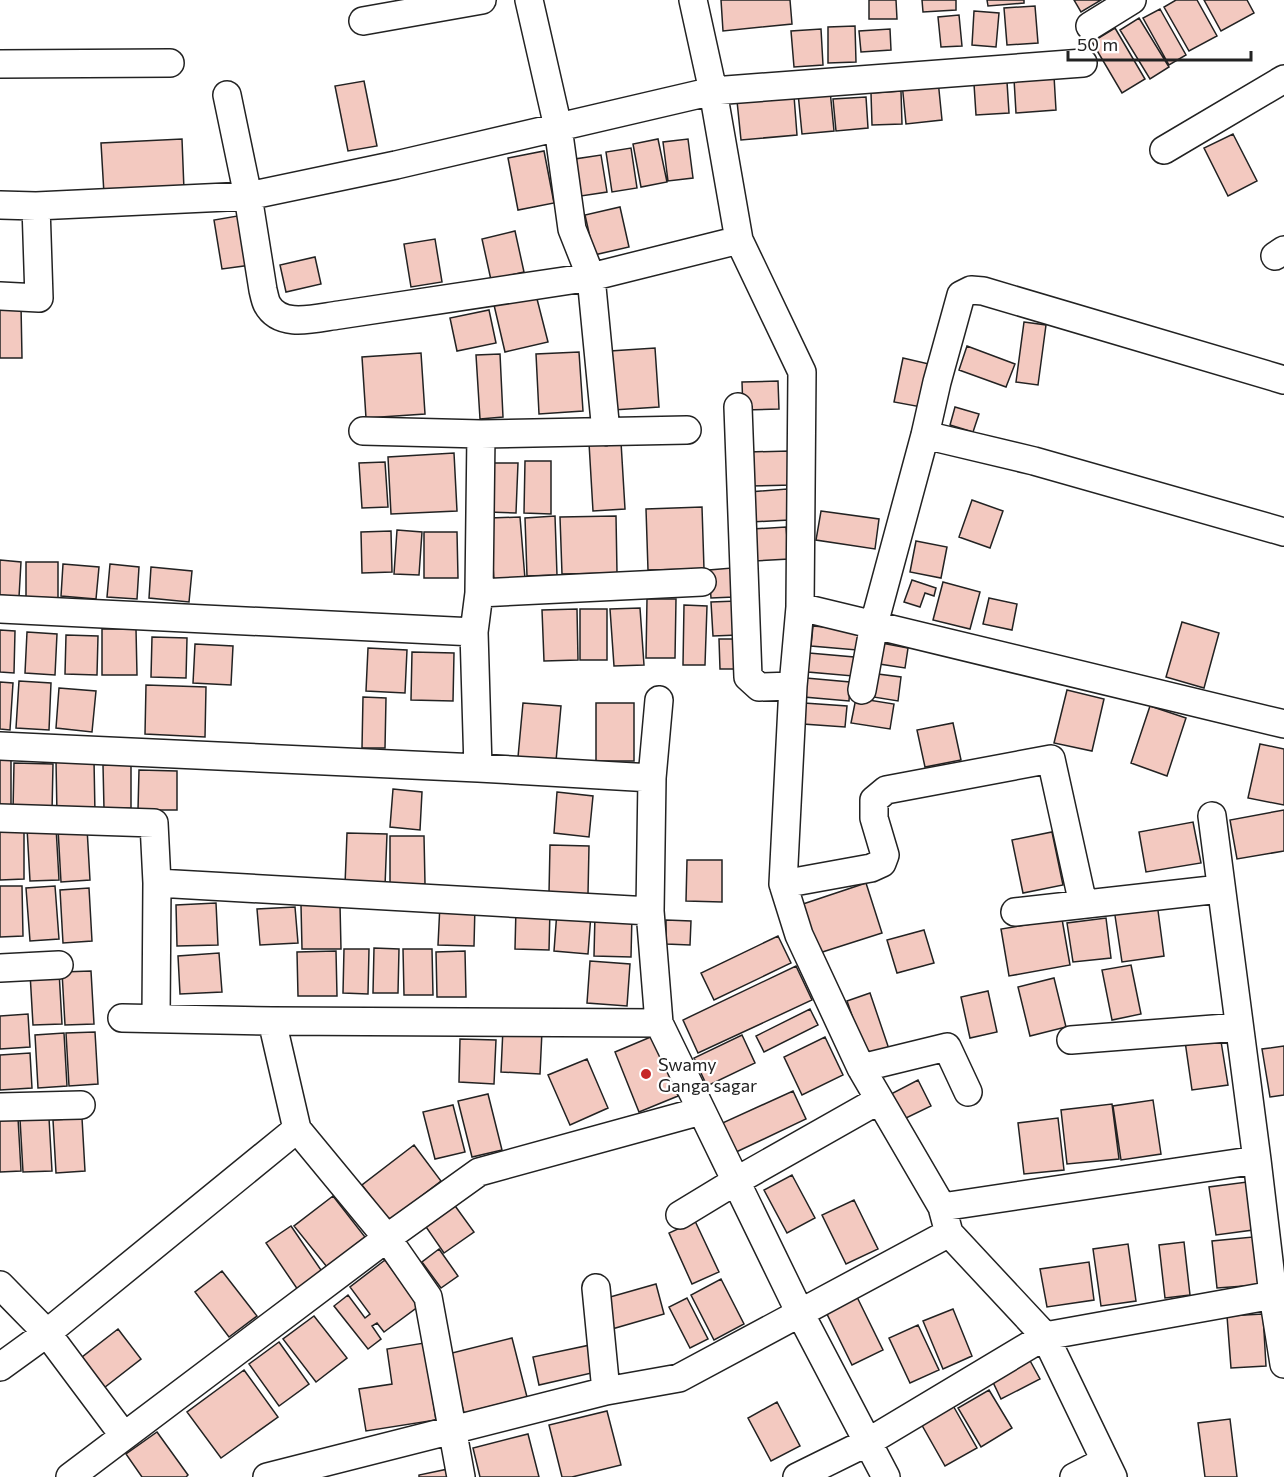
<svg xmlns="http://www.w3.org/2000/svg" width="1284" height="1477" font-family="Commissioner,sans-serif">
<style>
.building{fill:#f3c9c0;stroke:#222;stroke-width:1.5}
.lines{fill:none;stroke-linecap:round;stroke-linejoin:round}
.minor-casing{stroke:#222;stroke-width:30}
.minor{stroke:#fff;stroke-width:27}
.poi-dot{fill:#c62828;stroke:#fff;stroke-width:2}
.labels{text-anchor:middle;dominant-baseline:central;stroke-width:4.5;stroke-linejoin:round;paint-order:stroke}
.poi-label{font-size:18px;fill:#222;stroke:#fff;text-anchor:start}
</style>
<rect width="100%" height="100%" fill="#fff"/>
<!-- building -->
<path class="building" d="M721 0H790L792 24 723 31Z
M869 0H896L897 19H869Z
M922 0H956V10L923 12Z
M987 0H1024V3L988 6Z
M1074 0H1101L1081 12Z
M1176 0H1197L1217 36 1189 51 1164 7Z
M1204 0H1247L1254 13 1221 31Z
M1035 6 1038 43 1007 45 1004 8Z
M1160 9 1186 55 1169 65 1143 18Z
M974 11 999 13 996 47 972 45Z
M959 15 962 46 941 47 938 17Z
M1139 18 1169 67 1150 79 1120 30Z
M855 26 856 62 828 63V27Z
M1115 28 1145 79 1122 93 1092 42Z
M821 29 823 65 794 67 791 31Z
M890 29 891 50 861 52 859 31Z
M1054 76 1056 110 1016 113 1014 79Z
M938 80 942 120 906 124 902 83Z
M364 81 377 146 348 151 335 86Z
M1007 82 1009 113 976 115 974 84Z
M830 90 834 131 802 134 798 93Z
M901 91 902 124 872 125 871 93Z
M794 96 797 135 741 140 737 101Z
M866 97 868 128 836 131 833 99Z
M1233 134 1257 181 1228 196 1204 148Z
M182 139 184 190 104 194 101 143Z
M658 139 667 182 641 187 633 144Z
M688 139 693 178 668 181 663 142Z
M631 148 637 188 612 192 606 152Z
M544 151 554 203 518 210 508 158Z
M601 155 607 192 581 196 575 159Z
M620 207 629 247 594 255 585 215Z
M243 215 251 265 222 269 214 220Z
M515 231 524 272 491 280 482 239Z
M435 239 442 282 411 287 404 244Z
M315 257 321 284 286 292 280 265Z
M536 295 548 342 505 352 494 305Z
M0 305H21L22 358H0Z
M489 310 496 343 457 351 450 318Z
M1024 322 1046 325 1038 385 1016 382Z
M967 346 1015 364 1006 387 959 370Z
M655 348 659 407 613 410 610 351Z
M579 352 583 411 539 414 536 354Z
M421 353 425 414 366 418 362 357Z
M500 354 503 417 480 419 476 355Z
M903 358 929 364 921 407 894 402Z
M778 381 779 409 743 410 742 382Z
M955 407 979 414 973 432 950 425Z
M621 442 625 509 593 511 589 443Z
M790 451 792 485 749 486 748 452Z
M454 453 457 511 391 514 388 457Z
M525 461H551V514L524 513Z
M385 462 388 507 362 508 359 463Z
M489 463H518L516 513 488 512Z
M787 489 789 520 751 522 749 492Z
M972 500 1003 511 990 548 959 537Z
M702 507 704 569 648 570 646 509Z
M821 511 879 519 875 549 816 540Z
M555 516 557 575 527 576 525 518Z
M616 516 617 573 562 574 560 517Z
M520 517 525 579 494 581 490 518Z
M786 527 789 559 754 561 752 529Z
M397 530 422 532 419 575 394 574Z
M391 531 392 572 362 573 361 532Z
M424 532H457L458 578H424Z
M916 541 947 547 941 578 910 572Z
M0 560 21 562 19 597 0 595Z
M26 562H58V598L26 597Z
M63 564 99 567 96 599 61 596Z
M110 564 139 567 137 599 107 597Z
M151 567 192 571 189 602 149 598Z
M732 568 734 597 711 598 709 570Z
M912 580 936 588 934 596 925 593 920 607 904 602Z
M943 582 980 592 970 629 933 620Z
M989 598 1017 604 1012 630 983 624Z
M647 599H676L675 658H646Z
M737 601 738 635 713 636 711 602Z
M684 605 707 606 705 665H683Z
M640 608 644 665 614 666 610 609Z
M577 609 578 660 544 661 542 610Z
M580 609H607V660H580Z
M1182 622 1219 633 1204 688 1166 677Z
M813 626 859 630 857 650 811 646Z
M102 629H136L137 675H102Z
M0 630 15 631 14 673 0 672Z
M27 632 57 634 55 675 25 673Z
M66 635 98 636 97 675 65 674Z
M152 637 187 638 186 678 151 677Z
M719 639H739L740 669H720Z
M876 642 908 648 905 668 873 663Z
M195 644 233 646 231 685 193 683Z
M368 648 407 650 405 693 366 691Z
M412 652 454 653 453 701 411 700Z
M809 653 854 657 853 676 808 672Z
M870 673 901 677 898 701 867 696Z
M806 678 850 682 849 701 804 697Z
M19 681 51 683 49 730 16 728Z
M0 682 13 683 10 730 0 729Z
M146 685 206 687 205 737 145 734Z
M59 688 96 691 92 732 56 728Z
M1067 690 1104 699 1092 751 1054 743Z
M363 697 386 698 385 748H362Z
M856 698 894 704 890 729 851 723Z
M523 703 561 706 556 761 518 757Z
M596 703H634V761H596Z
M804 703 847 706 845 727 803 724Z
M1150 706 1186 718 1167 776 1131 763Z
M953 723 961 760 925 767 917 730Z
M1260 744 1284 749V805L1248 798Z
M0 760H11V808H0Z
M94 760 95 814 57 815 56 761Z
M14 763 53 764 52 812 13 811Z
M103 765H131V808L104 809Z
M139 770 177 771V810H138Z
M393 789 422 792 420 830 390 827Z
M557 792 593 796 589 837 554 833Z
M1284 810V851L1237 859 1230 820Z
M1193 822 1201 863 1146 872 1139 832Z
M56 827 59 880 30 881 27 828Z
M87 828 90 880 61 882 58 829Z
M0 830 24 832V879L0 880Z
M1052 832 1063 885 1023 893 1012 840Z
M347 833 387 834 385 886 345 885Z
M390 836H424L425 884H390Z
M550 845 589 846 588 894 549 893Z
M687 860H722V902L686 901Z
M866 883 882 933 813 955 797 906Z
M0 886H22L23 936 0 937Z
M55 886 59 939 30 941 26 888Z
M89 888 92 941 63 943 60 890Z
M216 903 218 945 177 946 176 905Z
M1157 903 1164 956 1122 962 1114 909Z
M440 904 475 905 474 946 438 945Z
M301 905H340L341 949H302Z
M295 907 298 943 260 945 257 909Z
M516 908 550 909 549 950 515 949Z
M557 911 591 914 588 954 554 951Z
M595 914 632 915 631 957 594 956Z
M1106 918 1111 958 1073 962 1067 923Z
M1062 919 1070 965 1009 976 1001 929Z
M666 920 691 921 690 945 666 944Z
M924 930 934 963 897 973 887 940Z
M778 936 791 963 714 1000 701 973Z
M374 948 399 949 398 993H373Z
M344 949H369L368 994 343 993Z
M403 949H432L433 995H404Z
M336 951 337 996H298L297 952Z
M465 951 466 997H437L436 952Z
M219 953 222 992 180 994 178 956Z
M590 961 630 964 627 1006 587 1003Z
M1131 965 1141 1014 1112 1020 1102 970Z
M796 966 812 1000 698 1053 683 1020Z
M59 971 62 1024 33 1025 30 973Z
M91 971 94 1024 65 1025 62 972Z
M1054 978 1066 1027 1030 1036 1018 987Z
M988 991 997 1032 970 1038 961 997Z
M870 993 890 1052 867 1059 847 1001Z
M810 1009 818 1025 764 1052 756 1036Z
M28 1014 30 1047 0 1049V1016Z
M503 1028 542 1031 540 1074 501 1072Z
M95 1032 98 1084 69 1086 66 1033Z
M64 1033 67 1086 38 1088 35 1035Z
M742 1035 755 1063 707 1086 694 1058Z
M1220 1035 1228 1085 1192 1090 1185 1041Z
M653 1036 678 1096 639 1112 615 1052Z
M825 1037 843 1075 802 1095 784 1057Z
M460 1039 496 1040 494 1084 459 1082Z
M1284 1046V1095L1270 1097 1262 1049Z
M30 1053 32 1088 0 1090V1055Z
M587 1059 608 1108 570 1125 548 1075Z
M918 1080 931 1106 904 1119 891 1094Z
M793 1091 806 1119 732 1154 718 1125Z
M488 1094 502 1150 472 1157 458 1101Z
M1153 1100 1161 1154 1121 1160 1113 1106Z
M1112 1104 1119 1159 1067 1164 1061 1110Z
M453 1105 465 1152 435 1159 423 1112Z
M18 1118 21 1171 0 1172V1119Z
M49 1118 52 1171 23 1172 20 1119Z
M82 1118 85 1171 56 1173 53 1120Z
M1058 1118 1064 1170 1024 1174 1018 1123Z
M414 1145 441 1181 389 1221 362 1185Z
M792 1175 815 1218 787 1233 764 1190Z
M1247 1182 1253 1230 1216 1235 1209 1187Z
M333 1196 365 1237 327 1267 294 1226Z
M854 1200 878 1249 846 1264 822 1215Z
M453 1203 474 1232 444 1253 424 1224Z
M695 1221 719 1272 692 1284 669 1233Z
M291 1226 323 1273 298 1290 266 1243Z
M1253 1237 1258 1285 1217 1288 1212 1241Z
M1184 1242 1190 1295 1165 1298 1159 1245Z
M1128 1244 1136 1301 1101 1306 1093 1249Z
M439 1249 458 1276 441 1288 422 1262Z
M385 1260 419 1306 384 1332 377 1323 372 1326 381 1339 368 1349 334 1306 348 1295 365 1318 370 1314 350 1287Z
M1089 1262 1094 1300 1047 1307 1040 1269Z
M222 1271 257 1316 229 1337 195 1292Z
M721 1279 744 1324 714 1340 691 1295Z
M656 1284 664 1314 612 1329 603 1299Z
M856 1295 883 1350 852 1365 825 1310Z
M687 1298 708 1339 690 1348 669 1307Z
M953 1309 972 1356 943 1369 923 1321Z
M1263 1314 1266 1366 1231 1368 1227 1316Z
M314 1316 347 1358 316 1382 283 1339Z
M918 1325 939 1370 910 1383 889 1338Z
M118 1329 141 1359 100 1391 77 1361Z
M512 1338 527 1397 464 1413 448 1354Z
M279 1342 309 1384 279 1406 249 1364Z
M424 1343 436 1420 366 1431 359 1389 392 1384 387 1349Z
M590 1345 596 1372 539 1385 533 1357Z
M1028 1357 1040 1379 1001 1399 990 1376Z
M244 1370 278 1417 221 1458 187 1412Z
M989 1390 1012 1428 981 1447 958 1408Z
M777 1402 800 1446 771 1461 748 1418Z
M951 1402 977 1448 945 1466 919 1420Z
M607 1411 621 1465 572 1477H562L549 1425Z
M1230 1419 1237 1477H1205L1198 1423Z
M157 1432 188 1475 186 1477H142L126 1454Z
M528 1434 539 1477H480L473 1448Z
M448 1469 450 1477H419V1475Z"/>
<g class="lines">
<defs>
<path id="minor" d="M529 0 558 127 572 229 591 277 606 432
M693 0 713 91 739 240 802 372 800 607 793 686 783 884 799 935 861 1068 942 1207 949 1233 1045 1336 1113 1477
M363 21 482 0
M1090 26 1132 0
M0 64 170 63
M227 95 248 196 263 290C264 294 265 300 267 304 280 329 316 318 339 315L591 277 739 240
M1164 150 1284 79
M0 205 36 206 248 196 396 165 713 91 1083 63
M1275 256 1284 250
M0 296 39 298 36 206
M738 407 748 677 759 687 793 686
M363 431 481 434 687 430
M925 435 1034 461 1284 532
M479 593 702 582
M800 607 1284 724
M0 609 474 632
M862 690 874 624 925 435 937 382 961 295 971 290 983 291 1284 380
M659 700 652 778 650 911 659 1023 800 1313 886 1477
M0 746 478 768 652 778
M478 768 474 632 479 593 481 434
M1212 816 1257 1160 1273 1295 1284 1364
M0 818 154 823 157 883 156 1018
M157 883 650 911
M783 884 871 868 882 863 885 855 874 818V800L886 790 1051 759 1083 904
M1015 912 1220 889
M0 968 59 965
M122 1018 272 1021 659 1023
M272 1021 297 1129 387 1238 428 1297 461 1477
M1071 1040 1239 1027
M861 1068 947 1047 968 1092
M0 1107 81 1105
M942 1207 1257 1160
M680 1215 736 1181 879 1100
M0 1285 47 1333 124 1436
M596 1288 606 1391
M0 1367 47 1333 297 1129
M70 1477 387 1238 479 1172 701 1111
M267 1477 606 1391 679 1378 949 1233
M797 1477 868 1442 1045 1336 1273 1295
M1074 1477 1105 1461"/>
</defs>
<!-- minor casing -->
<use href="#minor" class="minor-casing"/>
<!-- minor -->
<use href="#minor" class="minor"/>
</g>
<!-- markers -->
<circle class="poi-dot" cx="646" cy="1074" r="6"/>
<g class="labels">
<!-- poi labels -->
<g class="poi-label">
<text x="658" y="1064">Swamy<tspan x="658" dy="21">Ganga sagar</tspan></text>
</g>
</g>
<!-- scale -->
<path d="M1068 51v9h183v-9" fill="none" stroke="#222222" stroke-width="3"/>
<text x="1077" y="51" font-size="18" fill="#222222" stroke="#ffffff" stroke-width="4.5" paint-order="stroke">50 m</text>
</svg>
